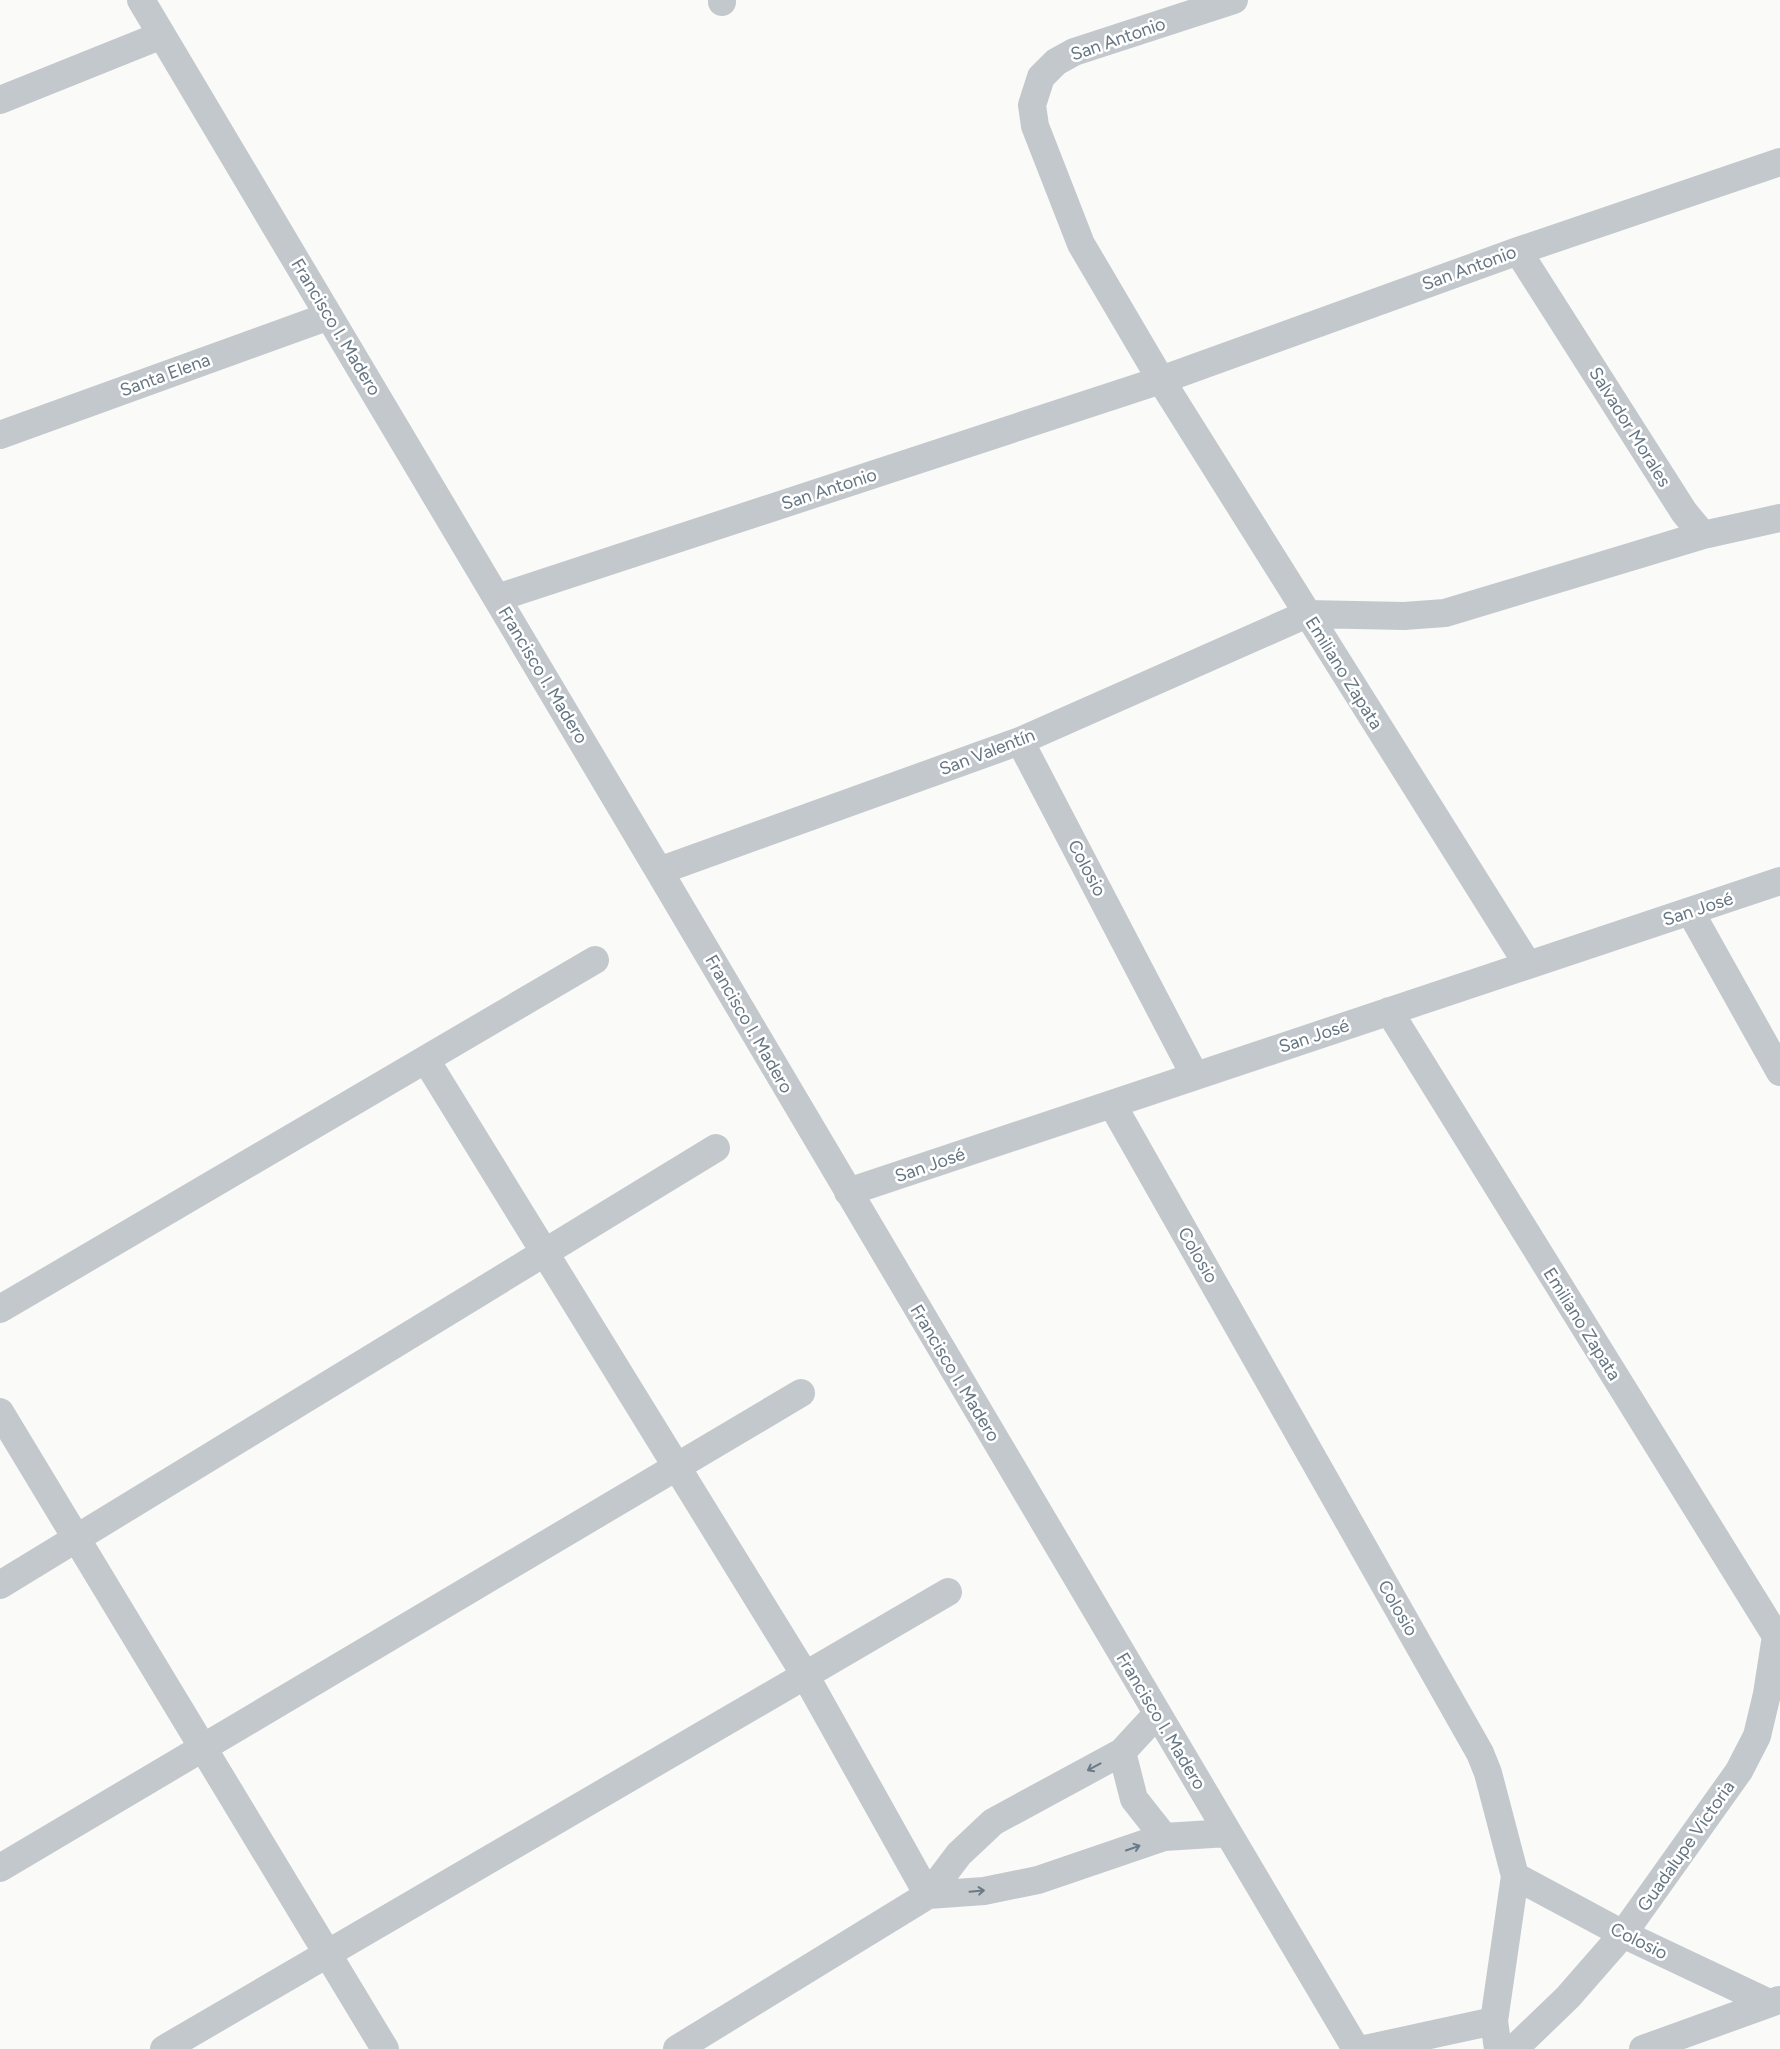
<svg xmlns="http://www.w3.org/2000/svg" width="1780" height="2049" font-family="Figtree,sans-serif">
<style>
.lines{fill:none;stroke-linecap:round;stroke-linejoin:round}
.minor{stroke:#c3c8cc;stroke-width:28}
.oneway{stroke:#6a7a87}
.labels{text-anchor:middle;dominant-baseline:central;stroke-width:5;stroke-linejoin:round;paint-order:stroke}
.street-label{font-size:18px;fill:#657683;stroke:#fff}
</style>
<rect width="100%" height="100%" fill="#fafaf8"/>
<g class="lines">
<!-- minor -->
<path class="minor" d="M141 0 659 871 1356 2049
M722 0V2
M1234 0 1074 52 1056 62 1041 77 1032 105 1035 126 1081 244 1161 380 1528 965
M0 100 162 35
M1518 251 1684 512 1703 535 1780 518
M0 435 329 316
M497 598 1161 380 1518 251 1780 162
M1020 741 1195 1076
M659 871 1020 741 1307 614 1404 616 1445 613 1703 535
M1690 911 1780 1072
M1389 1011 1776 1636
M426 1060 805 1675 928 1895
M1112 1104 1480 1753 1488 1773 1515 1876 1623 1934 1769 2003
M848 1192 1780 881
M0 1309 595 960
M0 1412 385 2049
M0 1585 716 1148
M1122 1752 1134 1799 1164 1837
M0 1868 801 1393
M928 1895 984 1891 1038 1880 1164 1837 1228 1833
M164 2049 948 1592
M677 2049 928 1895 959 1854 993 1822 1122 1752 1157 1714
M1365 2049 1494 2021
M1498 2049 1494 2021 1515 1876
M1514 2049 1568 1997 1623 1934 1739 1771 1757 1736 1767 1694 1776 1636
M1643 2049 1779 2000"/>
</g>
<!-- one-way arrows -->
<defs><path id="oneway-shaft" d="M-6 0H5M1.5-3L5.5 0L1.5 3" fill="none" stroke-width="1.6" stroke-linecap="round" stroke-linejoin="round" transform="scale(1.25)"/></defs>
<g class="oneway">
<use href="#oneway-shaft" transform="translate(1094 1767) rotate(152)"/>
<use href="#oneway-shaft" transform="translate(1133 1848) rotate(-19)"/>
<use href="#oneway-shaft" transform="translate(977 1891) rotate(-5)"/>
</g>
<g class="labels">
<!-- street labels -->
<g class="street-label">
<text transform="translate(1118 39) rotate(-19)">San Antonio</text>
<text transform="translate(1469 268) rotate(-20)">San Antonio</text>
<text transform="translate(336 327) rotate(59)">Francisco I. Madero</text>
<text transform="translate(165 375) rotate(-20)">Santa Elena</text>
<text transform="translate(1630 427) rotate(58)">Salvador Morales</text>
<text transform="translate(829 489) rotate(-18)">San Antonio</text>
<text transform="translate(1344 673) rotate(58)">Emiliano Zapata</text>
<text transform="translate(543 675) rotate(59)">Francisco I. Madero</text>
<text transform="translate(987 752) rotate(-21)">San Valentín</text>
<text transform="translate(1087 868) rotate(62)">Colosio</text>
<text transform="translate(1698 909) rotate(-18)">San José</text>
<text transform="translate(749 1024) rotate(60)">Francisco I. Madero</text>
<text transform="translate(1314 1036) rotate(-18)">San José</text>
<text transform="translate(930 1165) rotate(-19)">San José</text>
<text transform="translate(1198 1255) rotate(60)">Colosio</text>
<text transform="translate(1582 1324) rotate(58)">Emiliano Zapata</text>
<text transform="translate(955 1373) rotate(59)">Francisco I. Madero</text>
<text transform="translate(1398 1608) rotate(60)">Colosio</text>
<text transform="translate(1161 1721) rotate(59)">Francisco I. Madero</text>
<text transform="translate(1686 1846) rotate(-55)">Guadalupe Victoria</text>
<text transform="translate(1639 1941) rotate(26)">Colosio</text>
</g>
</g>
</svg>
